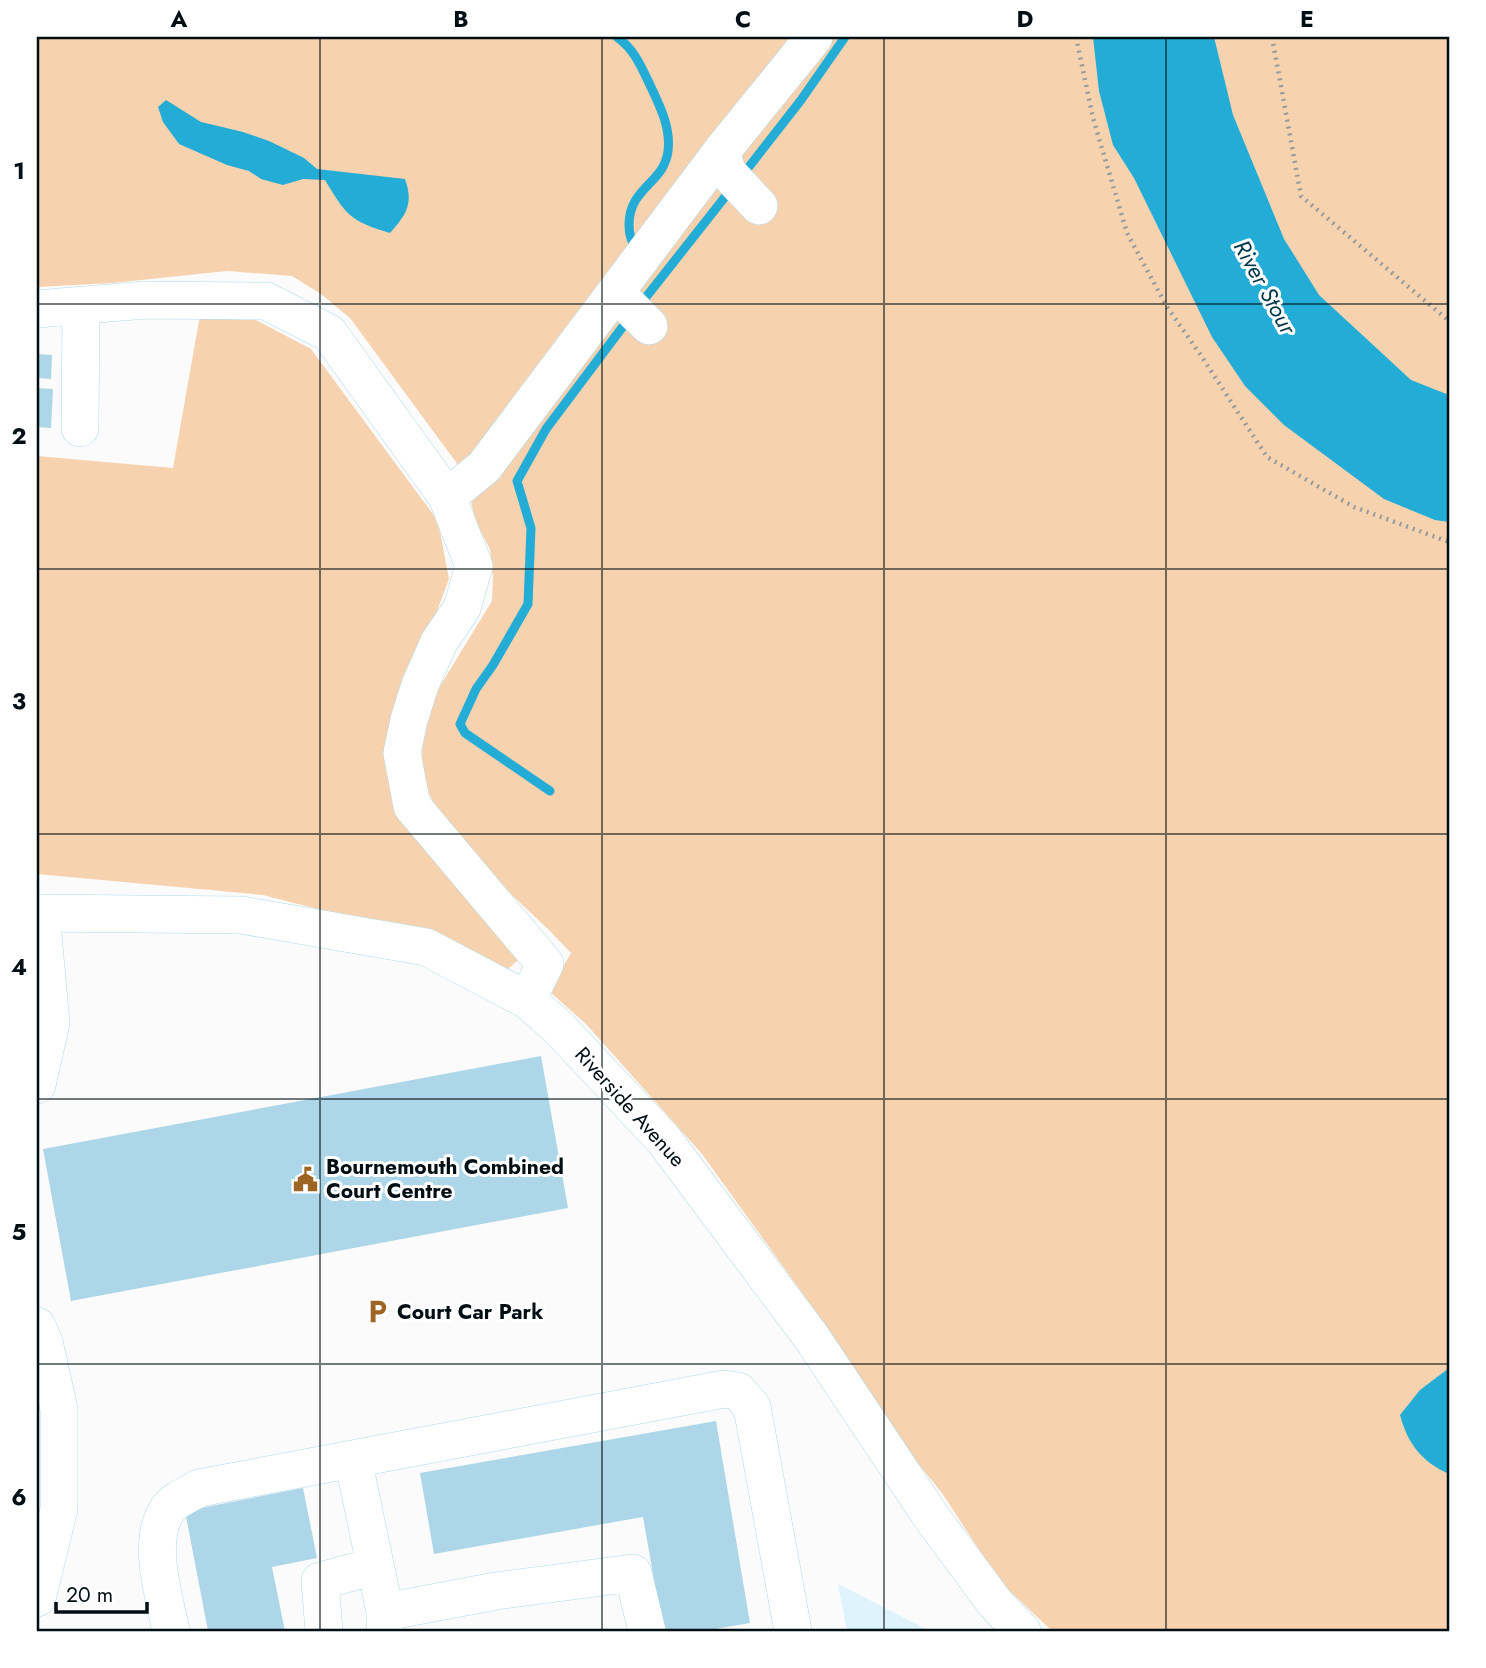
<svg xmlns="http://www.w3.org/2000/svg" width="1486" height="1668" font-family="Jost,sans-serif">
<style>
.built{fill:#dff3fc}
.green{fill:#f7d2af}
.water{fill:#23acd5}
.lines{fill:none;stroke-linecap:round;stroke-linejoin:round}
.stream{stroke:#23acd5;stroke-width:9}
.building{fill:#add7e8}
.minor-casing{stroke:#b0daeb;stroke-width:38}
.path{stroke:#969b9d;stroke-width:4.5;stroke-dasharray:2 5;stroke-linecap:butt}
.minor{stroke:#fff;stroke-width:37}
.grid{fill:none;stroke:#010e13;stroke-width:2;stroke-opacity:0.55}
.labels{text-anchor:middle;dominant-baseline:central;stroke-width:6;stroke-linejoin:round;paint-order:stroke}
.street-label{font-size:21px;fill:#010e13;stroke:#fff}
.poi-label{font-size:21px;font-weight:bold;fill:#010e13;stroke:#fff;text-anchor:start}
.water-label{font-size:23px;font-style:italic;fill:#003849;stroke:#fff}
.neatline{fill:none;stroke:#010e13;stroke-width:2.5}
.grid-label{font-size:23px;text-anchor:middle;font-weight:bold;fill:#010e13}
</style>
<rect width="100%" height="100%" fill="#fbfbfb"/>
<!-- built -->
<path class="built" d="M838 1584 930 1631H847Z"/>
<!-- green -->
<path class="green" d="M37 37H1449V1631H1052L1000 1582 942 1493 892 1432 823 1322 702 1154 586 1024 549 991 571 953 550 931 496 880 440 820 421 773 423 738 431 701 492 601 493 577 490 549 475 521 471 501 501 477 486 450 461 469 350 318 321 294 292 276 227 271 112 283 37 287Z
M200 315 256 320 311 349 438 521 449 579 428 635 391 763 523 956 502 974 430 938 263 895 37 874V456L173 468Z"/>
<!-- water -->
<path class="water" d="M1093 37H1214L1233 115 1284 239 1319 295 1411 380 1449 395V522L1435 520 1384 499 1284 425 1245 386 1212 337 1134 178 1113 145 1099 91Z
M166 100 201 122 243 132 269 141 304 158 317 169 405 179C414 204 406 215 390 233 350 221 346 215 325 180L303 179 283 185 261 179 249 171 227 165 179 144 163 122 158 107Z
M1449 1368V1474C1421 1461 1408 1444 1400 1415L1420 1390Z"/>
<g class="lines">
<!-- stream -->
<path class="stream" d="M617 37C634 49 641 66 650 85 660 106 671 128 668 151 664 184 629 187 629 225 629 235 631 242 637 250
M741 177 801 100 845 37
M639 306 732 188
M550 791 465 733 460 724 476 689 493 665 528 604 531 528 517 481 546 429 630 317"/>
</g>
<!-- building -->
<path class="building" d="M37 354 52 355 51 379 37 378Z
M37 388 53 389 51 428 37 427Z
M541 1056 568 1208 71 1301 43 1149Z
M716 1421 750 1623 704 1631H663L643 1517 434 1554 420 1473Z
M303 1488 317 1558 272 1567 285 1631H208L185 1511Z"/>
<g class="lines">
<defs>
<path id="minor" d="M721 152 728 173 759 206
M616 293 649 326
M37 309 145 300 266 301 329 333 447 497 474 566 462 608 439 642 420 685 409 720 402 753 412 806 545 964 527 1000
M80 428 81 306
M447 497 484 467 721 152 814 37
M37 913 241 915 426 947 527 1000 558 1027 664 1140 812 1338 932 1518 995 1603 1022 1631
M37 1085 51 1023 41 913
M37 1326 44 1342 59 1409V1509L37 1598
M353 1459 385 1612
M171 1631C164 1596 146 1540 168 1509 174 1500 190 1494 199 1488L724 1389 738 1391 752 1407 793 1631
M324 1631 320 1581 375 1566
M385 1631V1612L496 1591 633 1573 647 1631"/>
</defs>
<!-- minor casing -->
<use href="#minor" class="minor-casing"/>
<!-- path -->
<path class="path" d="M1076 37 1093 118 1127 233 1167 307 1200 354 1267 457 1354 507 1449 542
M1272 37 1301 196 1449 321"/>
<!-- minor -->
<use href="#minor" class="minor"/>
</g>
<!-- grid -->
<path class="grid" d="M320 37V1631M602 37V1631M884 37V1631M1166 37V1631M37 304H1449M37 569H1449M37 834H1449M37 1099H1449M37 1364H1449"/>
<!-- icons -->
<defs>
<symbol id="civic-bare" viewBox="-9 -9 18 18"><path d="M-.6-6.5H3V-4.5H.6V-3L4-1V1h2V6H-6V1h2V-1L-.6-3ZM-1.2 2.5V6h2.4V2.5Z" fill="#9e6423" stroke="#fff" stroke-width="2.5" paint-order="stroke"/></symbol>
<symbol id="parking-bare" viewBox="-9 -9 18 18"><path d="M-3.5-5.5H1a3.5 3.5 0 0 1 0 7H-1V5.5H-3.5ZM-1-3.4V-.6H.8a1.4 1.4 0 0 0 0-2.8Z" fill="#9e6423" stroke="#fff" stroke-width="2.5" paint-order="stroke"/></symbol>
</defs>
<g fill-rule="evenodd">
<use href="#civic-bare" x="288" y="1162" width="35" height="35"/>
<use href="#parking-bare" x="360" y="1294" width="35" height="35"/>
</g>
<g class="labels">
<!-- street labels -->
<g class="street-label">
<text transform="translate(630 1107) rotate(48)">Riverside Avenue</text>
</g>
<!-- poi labels -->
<g class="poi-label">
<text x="326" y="1167">Bournemouth Combined<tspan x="326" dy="24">Court Centre</tspan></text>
<text x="397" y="1312">Court Car Park</text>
</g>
<!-- water labels -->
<g class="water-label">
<text transform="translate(1265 287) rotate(61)">River Stour</text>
</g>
</g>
<!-- border -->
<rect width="1486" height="1668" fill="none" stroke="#ffffff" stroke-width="77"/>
<!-- scale -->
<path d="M56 1602v10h91v-10" fill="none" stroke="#010e13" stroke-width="3.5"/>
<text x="66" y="1602" font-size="21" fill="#010e13" stroke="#ffffff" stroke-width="5" paint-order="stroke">20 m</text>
<rect x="38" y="38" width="1410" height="1592" class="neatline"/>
<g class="grid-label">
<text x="179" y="27">A</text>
<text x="461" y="27">B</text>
<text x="743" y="27">C</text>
<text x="1025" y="27">D</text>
<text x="1307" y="27">E</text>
<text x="19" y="179">1</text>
<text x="19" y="444">2</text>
<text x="19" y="709">3</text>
<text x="19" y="975">4</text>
<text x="19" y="1240">5</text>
<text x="19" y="1505">6</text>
</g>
</svg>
